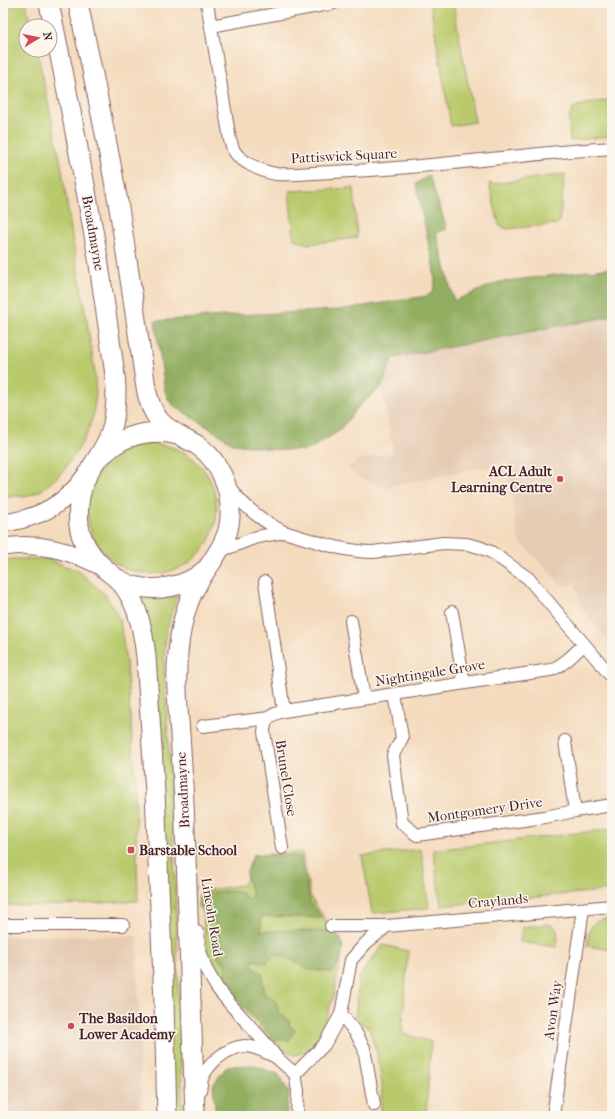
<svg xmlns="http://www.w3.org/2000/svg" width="615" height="1119" font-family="'IM FELL French Canon',serif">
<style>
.built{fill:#e5cbb2}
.green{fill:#b9ca6c;stroke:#82744c}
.forest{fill:#92ae60;stroke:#6e6646}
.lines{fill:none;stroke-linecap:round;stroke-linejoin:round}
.minor-casing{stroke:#86615e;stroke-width:14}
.secondary-casing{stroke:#86615e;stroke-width:19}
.primary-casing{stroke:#86615e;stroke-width:21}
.minor{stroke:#fff;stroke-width:12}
.secondary{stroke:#fff;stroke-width:17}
.primary{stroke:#fff;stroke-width:19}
.poi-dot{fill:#d1495b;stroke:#fbf7ec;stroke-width:1.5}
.labels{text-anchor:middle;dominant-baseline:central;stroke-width:3;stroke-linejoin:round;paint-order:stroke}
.street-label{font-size:14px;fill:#4a1f2b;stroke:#fbf7ec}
.poi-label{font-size:14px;font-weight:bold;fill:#4a1f2b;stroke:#fbf7ec;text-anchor:start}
</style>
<rect width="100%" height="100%" fill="#fbf7ec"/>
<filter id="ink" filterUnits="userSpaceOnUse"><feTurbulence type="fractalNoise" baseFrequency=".025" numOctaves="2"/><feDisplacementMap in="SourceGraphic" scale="8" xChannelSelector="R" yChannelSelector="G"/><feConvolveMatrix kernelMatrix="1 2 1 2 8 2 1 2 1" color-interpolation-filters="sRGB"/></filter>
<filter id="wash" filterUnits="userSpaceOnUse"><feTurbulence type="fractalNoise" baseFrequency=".012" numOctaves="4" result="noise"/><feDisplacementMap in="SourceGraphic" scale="16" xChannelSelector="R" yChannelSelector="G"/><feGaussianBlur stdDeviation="0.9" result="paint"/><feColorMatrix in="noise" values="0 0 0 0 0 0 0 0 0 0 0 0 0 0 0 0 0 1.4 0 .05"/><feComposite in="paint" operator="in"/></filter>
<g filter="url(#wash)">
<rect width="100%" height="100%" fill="#f4dbbe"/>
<!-- built -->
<path class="built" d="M612 316V645L582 608 575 584 563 586 519 541 506 462 480 468 386 487 360 478 347 468 360 459 394 452 381 387 393 358Z
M3 936H137L141 1116H3Z"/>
<!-- green -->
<path class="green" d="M3 3H26L31 26H26V50H37L61 163 73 243 86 315 94 367 96 394 93 416 86 436 74 456 63 471 53 481 40 491 26 497 17 496 8 497 3 503Z
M430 3H453L475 122 451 126Z
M612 99V136L570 141 569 117 572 110 577 106Z
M565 174 559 222 556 224 507 229 500 226 498 221 489 183 492 184Z
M354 188 357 238 308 244 294 239 289 191Z
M87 509a65 65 0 1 1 130 0a65 65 0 1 1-130 0Z
M10 559H46L77 570 105 594 120 620 126 662 135 778 138 901 42 906 3 905V560Z
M177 596 169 621 165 644 164 667 173 825 183 1116H172L141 598 159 599Z
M612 829V890L441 906 433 850Z
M421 849 429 908 372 913 362 856Z
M302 852 311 898 333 931 340 937 343 948 333 998 324 1024 316 1041 305 1052 295 1055 284 1051 275 1045 223 986 210 963 205 943 202 891 242 885 249 876 253 855Z
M612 918V950L587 946C590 926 590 920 612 918Z
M548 924C560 926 558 937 557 947L520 942 522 927Z
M383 945 408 951 402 1033 431 1042 426 1116H381L382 1084 377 1054 369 1028 355 1019 359 977Z"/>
<!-- forest -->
<path class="forest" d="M429 175 447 229 436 232 454 301 499 282 612 268V316L393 358 381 387 358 407 339 431 308 450H279L234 444 176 407 169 401 165 391 155 321 237 315 339 310 427 296 433 292 435 282 433 265 416 184Z
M253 855 300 856 310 902 322 918 261 916V931H333C349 945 342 956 333 972L309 970 294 961 275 954 267 963 253 960 252 967 262 973 263 992 276 1002 278 1011 289 1020V1025L295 1030 289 1040H275L234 995 226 984V964L220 960 217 956 218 952V926L207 918 198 906 199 895 224 891 238 892 251 900 252 892 246 875Z
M252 1065 278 1074 289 1092 286 1116H216L213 1085 227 1066Z"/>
</g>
<g filter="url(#ink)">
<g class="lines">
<defs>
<path id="minor" d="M207 3 230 140C231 143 232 146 233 149 239 162 263 172 276 174 288 175 301 174 313 173 332 172 351 171 370 170 451 165 531 153 612 148
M211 26 334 3
M230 488C244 507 262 521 284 532 312 540 343 552 373 552L443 543 467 544 479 547 491 552 528 578 612 677
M220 551 257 537 284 532
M265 582 284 711
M452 612 464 683
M351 621 364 698
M395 694 402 738 393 755 402 823 417 835 545 817 575 811 612 805
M203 726 269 718
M565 741 575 811
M282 848 264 732C265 717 270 715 284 711L550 670C563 666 574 654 584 644
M3 925H123
M331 926H387
M197 932 199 948 206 969 217 988 231 1005 260 1037 277 1058 295 1074 298 1091 297 1116
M341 1014 356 1033 364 1048 374 1105
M295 1074 324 1045 341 1014 351 960 366 943 387 926 612 906
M200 1091C201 1086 201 1080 203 1076 211 1061 228 1047 245 1046 255 1046 265 1052 274 1056
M553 1116 583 909"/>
<path id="secondary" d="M3 523C37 519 65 505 85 476
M3 547C39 542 70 550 102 567"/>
<path id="primary" d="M49 3C67 88 83 172 98 258 102 285 106 312 110 340 112 357 116 374 116 391 116 405 115 419 111 432 106 446 98 457 91 468 80 487 77 504 79 525 81 542 92 557 105 569 112 575 120 580 125 588 139 608 143 632 146 656L155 793 164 1002 167 1116
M78 3C92 69 106 135 118 202 128 264 137 326 146 388 148 399 151 410 159 420 169 432 184 437 197 445 214 456 226 478 229 497 236 543 211 556 193 592 184 611 180 632 178 653 175 680 178 707 180 734 182 765 184 797 185 828 189 924 192 1020 195 1116
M101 456C106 452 111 447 116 444 133 433 158 429 177 435
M116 578C122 581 127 584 133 586 157 592 186 587 205 570"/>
</defs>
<!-- minor casing -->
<use href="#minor" class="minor-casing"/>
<!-- secondary casing -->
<use href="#secondary" class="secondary-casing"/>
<!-- primary casing -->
<use href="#primary" class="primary-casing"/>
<!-- minor -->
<use href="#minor" class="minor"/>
<!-- secondary -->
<use href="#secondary" class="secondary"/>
<!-- primary -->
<use href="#primary" class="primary"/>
</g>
</g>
<!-- markers -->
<g class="poi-dot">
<circle cx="560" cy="479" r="4"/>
<rect x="127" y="846" width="8" height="8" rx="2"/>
<circle cx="71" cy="1026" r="4"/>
</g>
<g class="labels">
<!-- street labels -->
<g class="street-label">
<text transform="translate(344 156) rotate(-3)">Pattiswick Square</text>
<text transform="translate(93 233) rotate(80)">Broadmayne</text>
<text transform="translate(430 673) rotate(-9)">Nightingale Grove</text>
<text transform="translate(286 778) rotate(81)">Brunel Close</text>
<text transform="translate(183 790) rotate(-93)">Broadmayne</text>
<text transform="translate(485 810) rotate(-8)">Montgomery Drive</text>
<text transform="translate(498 901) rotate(-5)">Craylands</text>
<text transform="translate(212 917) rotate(81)">Lincoln Road</text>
<text transform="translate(553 1010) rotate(-82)">Avon Way</text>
</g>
<!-- poi labels -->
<g class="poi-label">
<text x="552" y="471" text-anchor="end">ACL Adult<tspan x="552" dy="16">Learning Centre</tspan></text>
<text x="139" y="850">Barstable School</text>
<text x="79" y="1018">The Basildon<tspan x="79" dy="16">Lower Academy</tspan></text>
</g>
</g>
<!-- margin -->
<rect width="615" height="1119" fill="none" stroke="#fbf7ec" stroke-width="16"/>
<!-- north arrow -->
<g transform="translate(38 38) rotate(80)"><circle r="19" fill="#fbf7ec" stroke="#b4a19f"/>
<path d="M0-3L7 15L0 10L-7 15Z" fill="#d1495b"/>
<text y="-6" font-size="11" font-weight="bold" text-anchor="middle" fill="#4a1f2b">N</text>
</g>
</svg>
